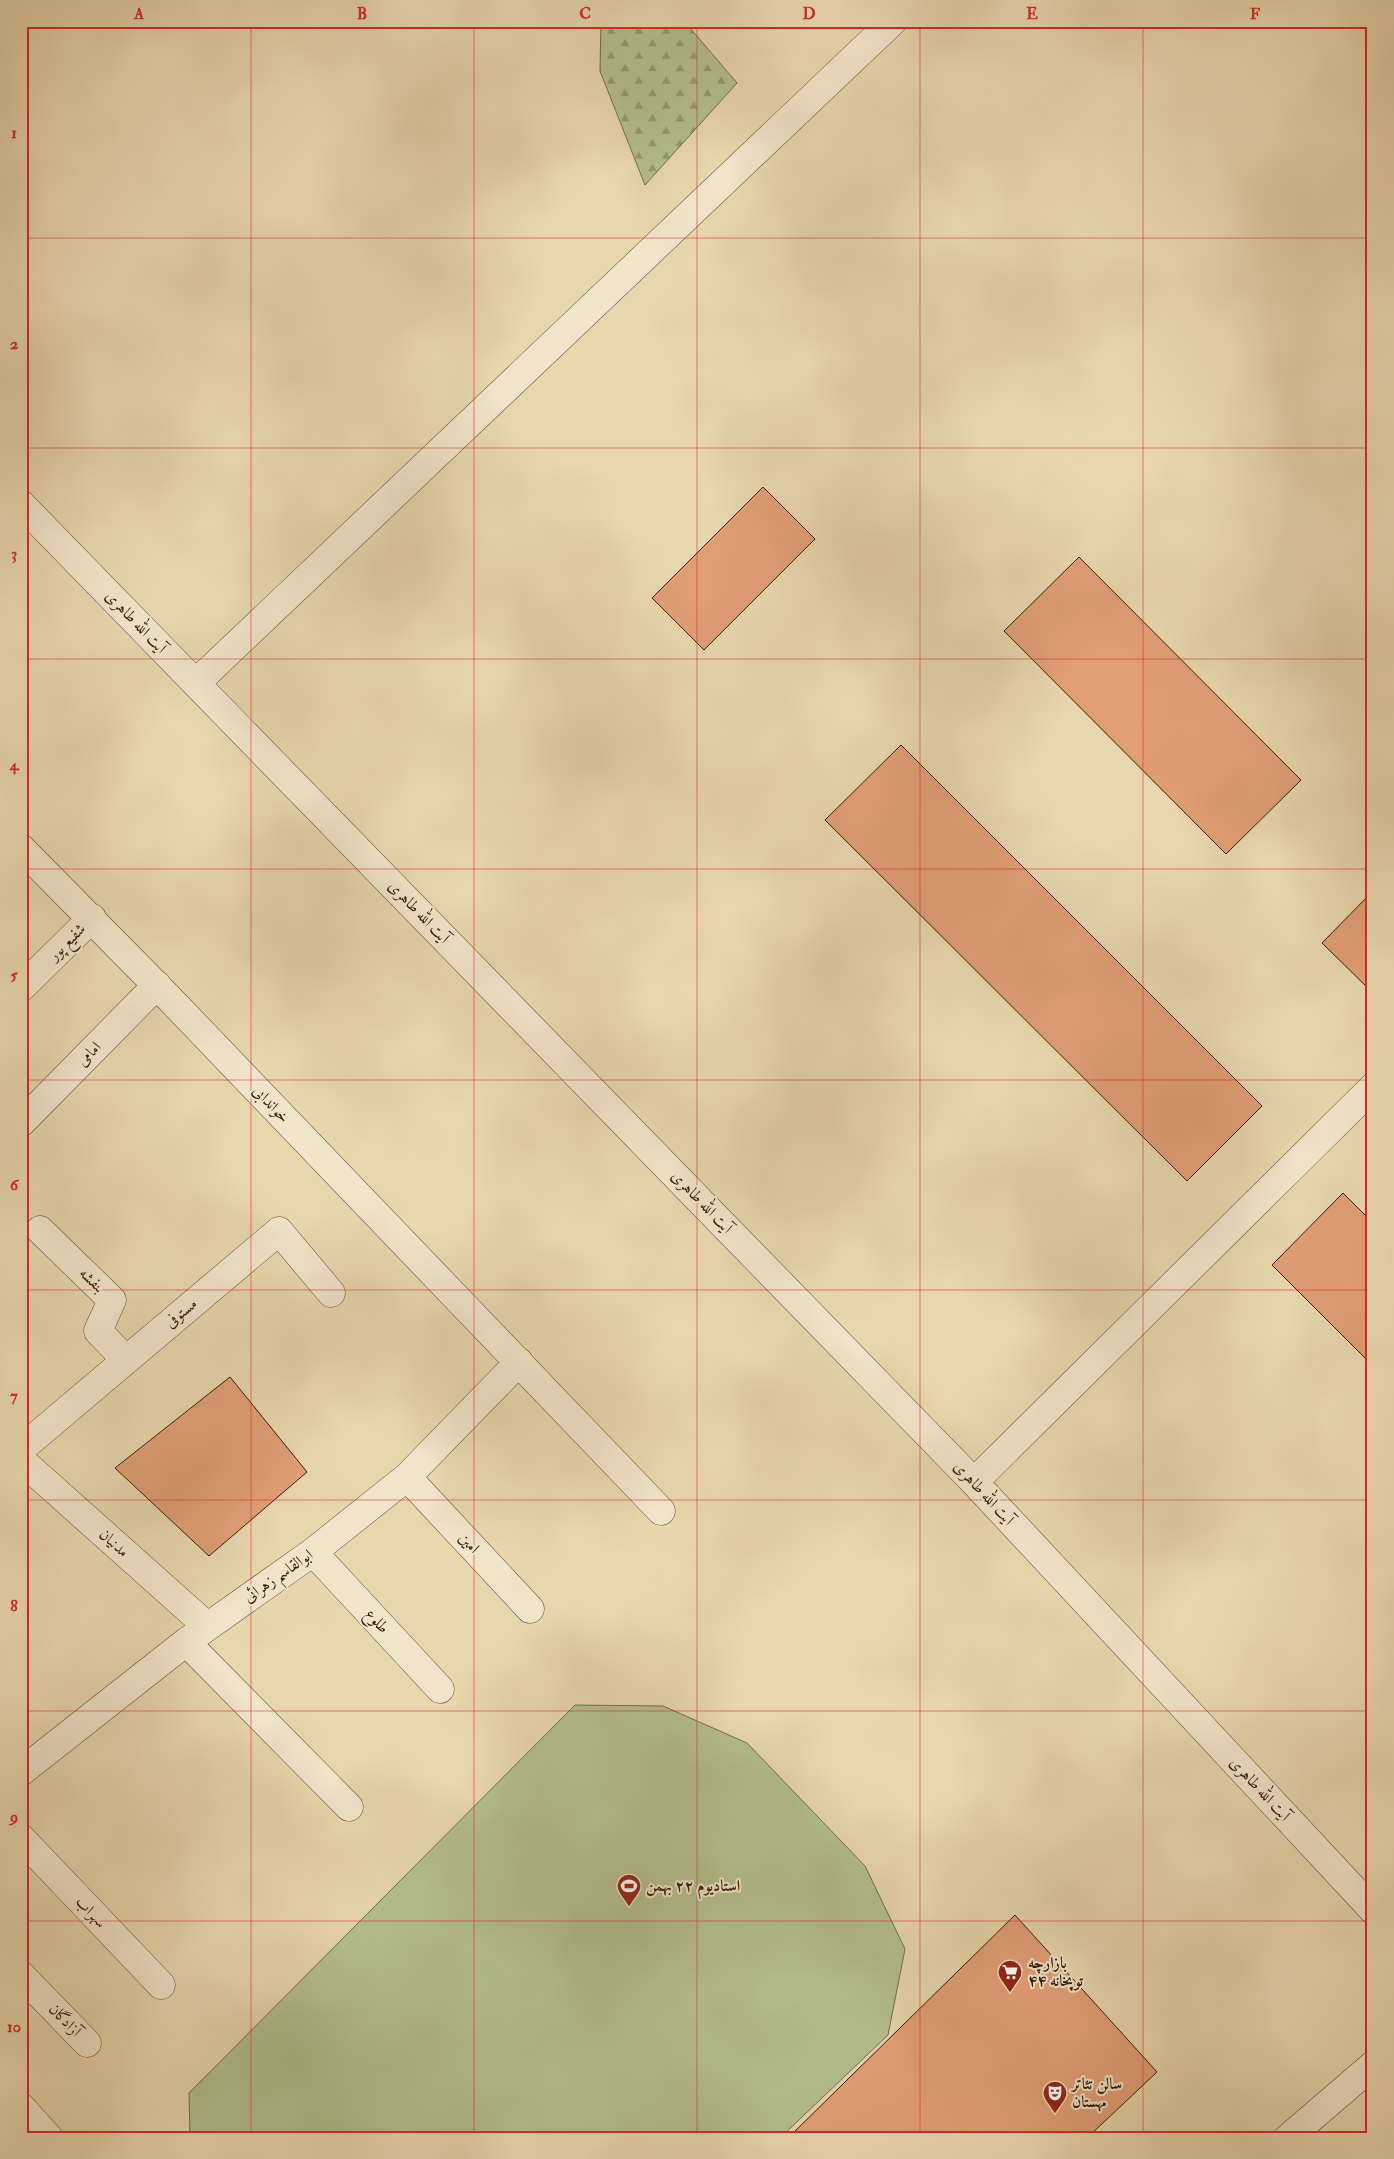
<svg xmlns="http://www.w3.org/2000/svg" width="1394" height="2159" font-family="'IM FELL Double Pica',Amiri,serif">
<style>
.grass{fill:#b3be8c;stroke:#746c4a}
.forest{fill:url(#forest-firs);stroke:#746c4a}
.building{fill:#e19e75;stroke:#361a09}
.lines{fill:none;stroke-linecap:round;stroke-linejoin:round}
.minor-casing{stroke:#624932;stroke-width:29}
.minor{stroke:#f0e4ca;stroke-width:28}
.grid{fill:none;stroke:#d62828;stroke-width:1;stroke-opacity:0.55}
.labels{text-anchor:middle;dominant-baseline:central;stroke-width:4;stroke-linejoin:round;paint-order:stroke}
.street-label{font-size:16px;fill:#361a09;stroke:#f0e4ca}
.poi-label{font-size:16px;font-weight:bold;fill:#361a09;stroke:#f0e4ca;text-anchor:start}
.neatline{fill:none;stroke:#d62828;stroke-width:2}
.grid-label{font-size:16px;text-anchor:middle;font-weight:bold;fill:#d62828}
</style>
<defs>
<pattern id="forest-firs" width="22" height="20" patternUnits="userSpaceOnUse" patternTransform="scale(1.25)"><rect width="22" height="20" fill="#b3be8c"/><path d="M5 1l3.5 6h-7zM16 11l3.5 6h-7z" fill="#929a71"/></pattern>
</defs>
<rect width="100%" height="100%" fill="#e8d6ad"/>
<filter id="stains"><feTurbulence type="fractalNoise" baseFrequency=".004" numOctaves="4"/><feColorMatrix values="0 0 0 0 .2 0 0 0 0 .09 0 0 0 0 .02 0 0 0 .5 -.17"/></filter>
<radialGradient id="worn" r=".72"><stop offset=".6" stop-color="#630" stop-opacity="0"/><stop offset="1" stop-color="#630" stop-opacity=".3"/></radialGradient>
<!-- grass -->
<path class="grass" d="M575 1705 663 1706 747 1743 865 1866 905 1949 888 2035 780 2138H190L189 2093Z"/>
<!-- forest -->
<path class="forest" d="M601 21H684L737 83 645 185 600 71Z"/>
<!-- building -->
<path class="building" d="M763 487 815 539 704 650 652 598Z
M1079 557 1301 780 1226 854 1004 631Z
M901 745 1262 1106 1187 1181 825 820Z
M1373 891V993L1322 943Z
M1343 1193 1373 1223V1366L1272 1265Z
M230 1377 307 1472 209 1556 115 1468Z
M1015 1915 1157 2072 1087 2138H788Z"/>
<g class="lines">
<defs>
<path id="minor" d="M21 504 974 1482 1373 1910
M196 683 893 21
M21 848 169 998 661 1511
M21 988 92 918
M21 1123 157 985
M40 1230 112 1300 98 1331 126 1360
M21 1449 279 1231 331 1293
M21 1460 207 1626
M407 1477 530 1609
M974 1482 1373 1087
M313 1552 440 1689
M186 1642 349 1807
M21 1772 186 1642 313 1552 407 1477 519 1362
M21 1838 161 1985
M21 1975 87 2043
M21 2107 49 2138
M1288 2138 1373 2065"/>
</defs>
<!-- minor casing -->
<use href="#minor" class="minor-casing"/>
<!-- minor -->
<use href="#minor" class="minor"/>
</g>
<!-- grid -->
<path class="grid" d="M251 21V2138M474 21V2138M697 21V2138M920 21V2138M1143 21V2138M21 238H1373M21 448H1373M21 659H1373M21 869H1373M21 1080H1373M21 1290H1373M21 1500H1373M21 1711H1373M21 1921H1373"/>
<!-- icons -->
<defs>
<symbol id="stadium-pin" viewBox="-11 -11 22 30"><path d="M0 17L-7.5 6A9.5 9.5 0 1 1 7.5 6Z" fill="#8f2418" stroke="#f0e4ca"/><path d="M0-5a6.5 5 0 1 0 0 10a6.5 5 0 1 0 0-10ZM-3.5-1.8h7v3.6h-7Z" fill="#fff"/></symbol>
<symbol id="supermarket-pin" viewBox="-11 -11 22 30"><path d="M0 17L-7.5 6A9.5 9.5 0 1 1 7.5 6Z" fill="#8f2418" stroke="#f0e4ca"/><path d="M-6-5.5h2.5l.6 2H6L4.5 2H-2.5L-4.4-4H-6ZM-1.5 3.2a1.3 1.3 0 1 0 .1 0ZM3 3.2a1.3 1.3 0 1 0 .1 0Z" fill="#fff"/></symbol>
<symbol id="theatre-pin" viewBox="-11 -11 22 30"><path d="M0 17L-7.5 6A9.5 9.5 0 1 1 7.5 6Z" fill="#8f2418" stroke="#f0e4ca"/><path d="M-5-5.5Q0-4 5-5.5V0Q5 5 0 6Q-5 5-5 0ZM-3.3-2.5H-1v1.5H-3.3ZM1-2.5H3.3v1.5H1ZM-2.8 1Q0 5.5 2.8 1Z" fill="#fff"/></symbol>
</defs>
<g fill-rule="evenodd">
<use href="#stadium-pin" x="615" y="1872" width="28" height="38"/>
<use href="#supermarket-pin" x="996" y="1958" width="28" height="38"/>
<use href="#theatre-pin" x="1041" y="2079" width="28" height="38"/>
</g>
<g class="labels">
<!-- street labels -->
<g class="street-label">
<text transform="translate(136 622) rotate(46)">آیت الله طاهری</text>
<text transform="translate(419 912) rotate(46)">آیت الله طاهری</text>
<text transform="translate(67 942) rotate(-45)">شفیع پور</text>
<text transform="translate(89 1054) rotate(-46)">امامی</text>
<text transform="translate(271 1104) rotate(46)">خواندابی</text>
<text transform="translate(702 1202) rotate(46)">آیت الله طاهری</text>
<text transform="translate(92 1280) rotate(44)">بنفشه</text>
<text transform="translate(181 1313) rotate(-40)">مستوفی</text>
<text transform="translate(984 1493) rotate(47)">آیت الله طاهری</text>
<text transform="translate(114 1543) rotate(42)">مدنیان</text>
<text transform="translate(469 1543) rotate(47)">امین</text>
<text transform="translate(278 1576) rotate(-35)">ابوالقاسم زهرائی</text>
<text transform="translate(377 1621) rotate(47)">طلوع</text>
<text transform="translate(1260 1789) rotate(47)">آیت الله طاهری</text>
<text transform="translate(91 1912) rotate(46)">سهراب</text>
<text transform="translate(65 2020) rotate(46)">آزادگان</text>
</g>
<!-- poi labels -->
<g class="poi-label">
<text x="646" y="1886">استادیوم ۲۲ بهمن</text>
<text x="1028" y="1963">بازارچه<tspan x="1028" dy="18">توپخانه ۴۴</tspan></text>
<text x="1072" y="2084">سالن تئاتر<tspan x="1072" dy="18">مهستان</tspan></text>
</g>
</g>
<!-- margin -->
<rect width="1394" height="2159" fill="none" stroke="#e8d6ad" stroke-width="55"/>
<rect x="28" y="28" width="1338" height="2104" class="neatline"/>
<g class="grid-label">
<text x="139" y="19">A</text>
<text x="362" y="19">B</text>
<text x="585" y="19">C</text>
<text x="809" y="19">D</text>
<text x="1032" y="19">E</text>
<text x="1255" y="19">F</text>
<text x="14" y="138">1</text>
<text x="14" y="349">2</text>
<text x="14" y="559">3</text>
<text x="14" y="770">4</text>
<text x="14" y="980">5</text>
<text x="14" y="1190">6</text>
<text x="14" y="1401">7</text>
<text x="14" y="1611">8</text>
<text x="14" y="1822">9</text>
<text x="14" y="2032">10</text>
</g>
<rect width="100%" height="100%" filter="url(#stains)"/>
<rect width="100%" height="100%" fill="url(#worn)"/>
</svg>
